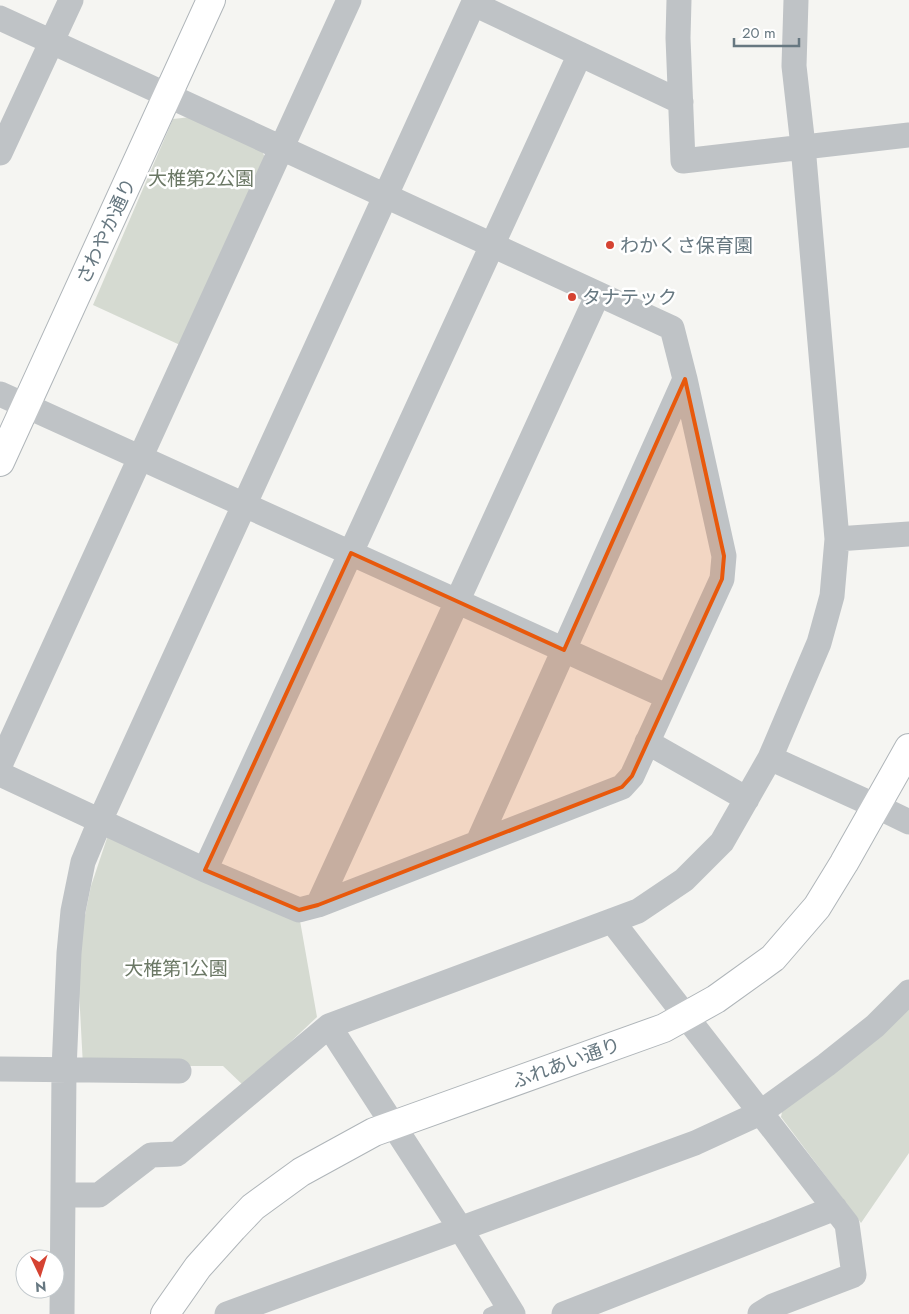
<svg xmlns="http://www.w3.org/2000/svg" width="909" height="1314" font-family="Jost,'Noto Sans JP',sans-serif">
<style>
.park{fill:#d5dad1}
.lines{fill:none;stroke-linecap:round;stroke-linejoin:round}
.secondary-casing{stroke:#afb5b9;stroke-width:30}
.lane{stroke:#bfc3c6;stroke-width:12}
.street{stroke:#bfc3c6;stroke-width:25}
.secondary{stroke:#fff;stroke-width:28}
.marked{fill:#e8590c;fill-opacity:0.2;stroke:#e8590c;stroke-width:4;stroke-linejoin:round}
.poi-dot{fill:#d54332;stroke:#fff;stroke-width:2}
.labels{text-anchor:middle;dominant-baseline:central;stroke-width:5;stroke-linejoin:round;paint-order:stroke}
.park-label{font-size:19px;fill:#6b7865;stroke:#fff}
.street-label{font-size:19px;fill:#677881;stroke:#fff}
.poi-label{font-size:19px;fill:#677881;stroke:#fff;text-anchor:start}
</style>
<rect width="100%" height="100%" fill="#f5f5f2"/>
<!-- park -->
<path class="park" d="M191 117 260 148 265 157 180 345 93 305 173 119Z
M116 836 299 915 317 1017 244 1086 223 1066H83L77 954 91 886 107 838Z
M909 1003V1153L861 1223 781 1117 783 1107Z"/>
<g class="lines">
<defs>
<path id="secondary" d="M0 462 211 0
M165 1314 198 1267 233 1228 253 1207 301 1172 374 1132 664 1028 716 999 773 958 817 907 844 863 909 748"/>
</defs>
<!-- secondary casing -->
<use href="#secondary" class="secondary-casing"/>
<!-- lane -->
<path class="lane" d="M489 1314 508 1305"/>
<!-- street -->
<path class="street" d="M679 0 678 38 683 161 909 135
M474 4 681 102
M0 18 672 328 685 379 724 556 722 579 632 776 622 787 318 905 299 910 205 870 0 774
M0 153 71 0
M0 394 668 697
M837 539 909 534
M647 742 747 799
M770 758 876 806 909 822
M0 765 349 0
M478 842 685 379
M205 870 580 54
M318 905 598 294
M612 921 847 1224 854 1275 773 1306 760 1314
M329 1026 460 1228 513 1314
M0 1069 179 1071
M64 1195H99L151 1155 177 1154 329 1026 638 911 684 880 722 842 770 758 819 643 832 596 837 539 803 146 794 66 796 0
M62 1314 64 1070 69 953 73 911 83 862 103 814 475 0
M227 1314 695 1143 760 1113 826 1065 875 1026 909 992
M564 1314 835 1208"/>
<!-- secondary -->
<use href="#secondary" class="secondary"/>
</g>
<!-- marked area -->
<path class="marked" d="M685 379 724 556 722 579 632 776 622 787 318 905 299 910 205 870 351 553 564 650Z"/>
<!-- markers -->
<g class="poi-dot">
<circle cx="610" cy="245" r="5"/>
<circle cx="572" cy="297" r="5"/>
</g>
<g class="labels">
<!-- park labels -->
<g class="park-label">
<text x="201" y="178">大椎第2公園</text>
<text x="176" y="968">大椎第1公園</text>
</g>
<!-- street labels -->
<g class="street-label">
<text transform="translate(106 231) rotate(-65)">さわやか通り</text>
<text transform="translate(566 1063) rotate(-20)">ふれあい通り</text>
</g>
<!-- poi labels -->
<g class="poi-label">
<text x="620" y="245">わかくさ保育園</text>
<text x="582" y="297">タナテック</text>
</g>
</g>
<!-- north arrow -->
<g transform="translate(40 1274) rotate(176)"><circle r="24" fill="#ffffff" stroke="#c2c9cd"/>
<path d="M0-4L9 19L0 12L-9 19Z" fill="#d54332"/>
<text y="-8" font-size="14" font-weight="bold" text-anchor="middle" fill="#677881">N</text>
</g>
<!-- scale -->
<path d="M734 38v8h65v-8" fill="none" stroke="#677881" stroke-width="2.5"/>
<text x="742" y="38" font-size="15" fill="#677881" stroke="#ffffff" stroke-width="4" paint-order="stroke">20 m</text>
</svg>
